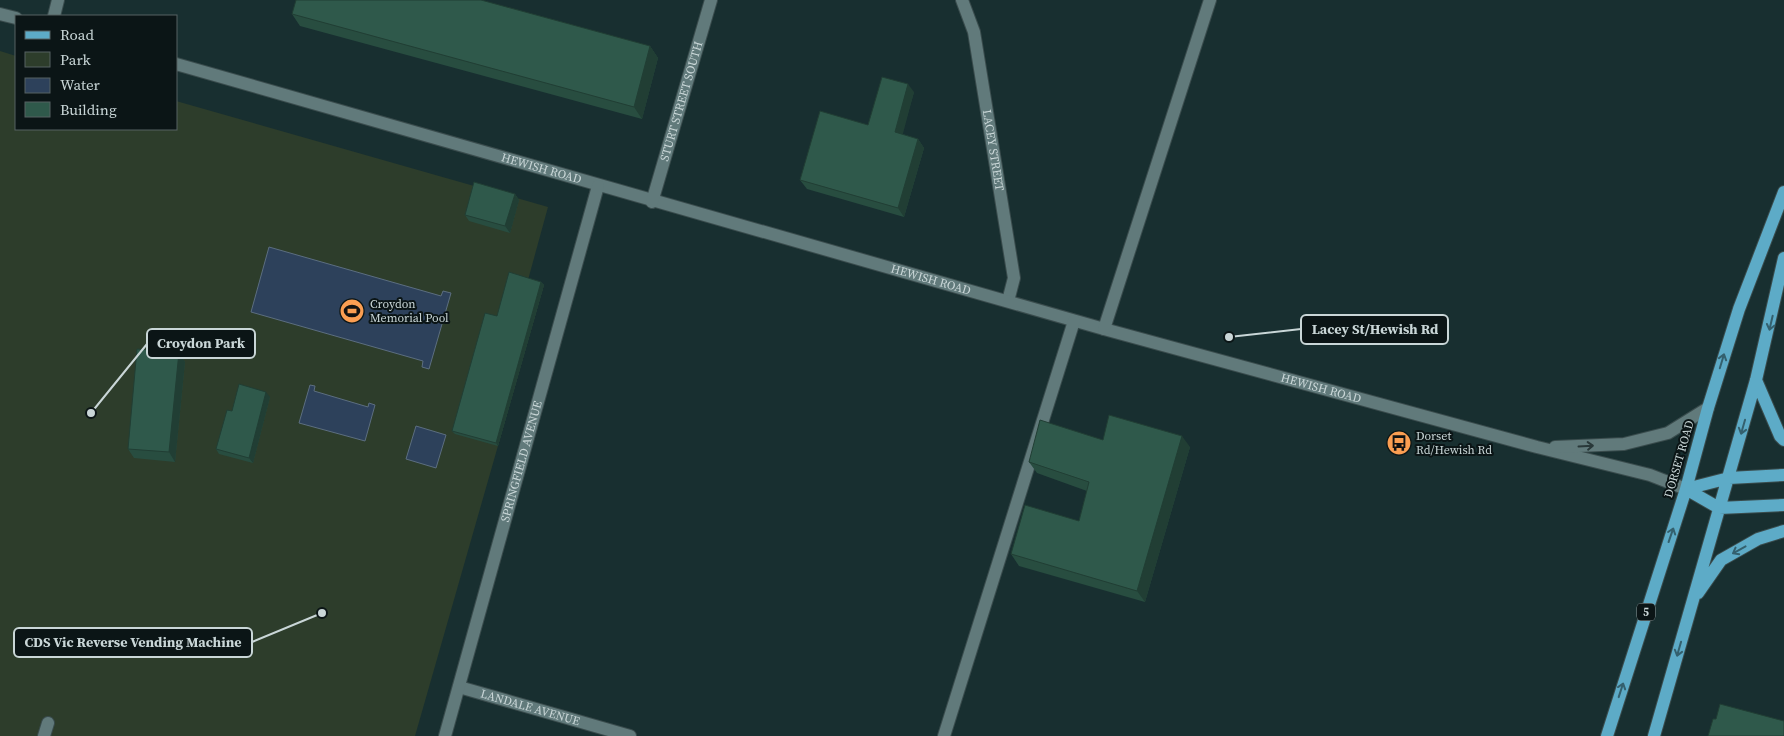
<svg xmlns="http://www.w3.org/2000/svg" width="1784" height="736" font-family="'Source Serif 4',serif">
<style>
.green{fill:#2d3d2b}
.water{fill:#2d415b;stroke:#5c6e80}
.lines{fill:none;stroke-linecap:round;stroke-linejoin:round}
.minor-casing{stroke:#3a4c4d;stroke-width:14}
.major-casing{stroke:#3a4c4d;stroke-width:14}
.minor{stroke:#617a7b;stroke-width:12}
.major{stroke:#5dabc7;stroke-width:12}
.wall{fill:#284d40}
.shaded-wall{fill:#213e34}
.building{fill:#2f594b;stroke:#213e34}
.oneway{stroke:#34606e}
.oneway2{stroke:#293839}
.labels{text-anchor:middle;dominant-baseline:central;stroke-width:4;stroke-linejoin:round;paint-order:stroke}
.shield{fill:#0b1516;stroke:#909c9d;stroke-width:1}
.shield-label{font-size:11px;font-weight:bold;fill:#c9d6d7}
.street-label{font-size:12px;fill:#c9d6d7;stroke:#0b1516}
.poi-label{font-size:12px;fill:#c9d6d7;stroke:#0b1516;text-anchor:start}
.leader{fill:none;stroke:#c9d6d7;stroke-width:2}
.callout-dot{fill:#c9d6d7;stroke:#0b1516;stroke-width:2}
.callout{fill:#0b1516;stroke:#c9d6d7;stroke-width:2}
.callout-label{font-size:14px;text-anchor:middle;font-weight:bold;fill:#c9d6d7}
</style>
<rect width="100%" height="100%" fill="#182f30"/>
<!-- green -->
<path class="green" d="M0 51 16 56V129H176V101L548 207 528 280 544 285 415 736H0Z"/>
<!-- water -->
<path class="water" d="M269 247 441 296 443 291 451 293 429 369 422 367 423 361 251 312Z
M310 385 315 386 314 391 368 407 369 403 375 405 365 441 299 423Z
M416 426 446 435 436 468 406 459Z"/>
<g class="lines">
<defs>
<g id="minor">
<path id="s1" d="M962 0 974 32 1014 278 1008 301"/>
<path d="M0 14 16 18"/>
<path d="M54 16 58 0"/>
<path id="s2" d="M176 64 1104 329 1537 447 1650 475 1686 489"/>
<path id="s3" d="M652 202 711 0"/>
<path d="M1104 329 1210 0"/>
<path d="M1555 447 1624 444 1668 433 1708 408"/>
<path id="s4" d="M459 687 630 736"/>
<path d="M44 736 48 723"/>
<path id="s5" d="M445 736 598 186"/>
<path d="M944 736 1074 321"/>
</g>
<path id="major" d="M1756 380 1780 436 1784 440
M1686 489 1729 478 1784 475
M1686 489 1719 508
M1719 508 1784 505
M1698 593 1721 560 1758 539 1784 531
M1607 736 1686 489 1708 408 1739 309 1784 192
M1654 736 1756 380 1784 258"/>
</defs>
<!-- minor casing -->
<use href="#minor" class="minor-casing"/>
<!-- major casing -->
<use href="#major" class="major-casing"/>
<!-- minor -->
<use href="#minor" class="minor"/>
<!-- major -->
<use href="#major" class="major"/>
</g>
<!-- wall -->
<path class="wall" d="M292 14 650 46 658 58 642 119 300 26Z
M914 92 902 134 918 139 924 148 904 217 807 189 800 180 868 125Z
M515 194 519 200 510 233 469 221 465 215Z
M541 282 544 285 498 446 455 434 452 431 497 316Z
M179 352 185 362 175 462 134 458 128 449Z
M270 397 253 463 219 454 216 449 232 411Z
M1103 440 1190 447 1145 602 1019 566 1011 554 1079 521 1087 491 1037 473 1029 462Z"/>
<!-- shaded-wall -->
<path class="shaded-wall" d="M650 46 658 58 642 119 634 107Z
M908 84 914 92 901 141 895 132Z
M918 139 924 148 904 217 898 208Z
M515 194 519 200 510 233 505 226Z
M541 282 544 285 498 446 496 443Z
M179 352 185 362 175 462 169 452Z
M266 392 270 397 253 463 249 458Z
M1182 436 1190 447 1145 602 1137 591Z"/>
<!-- building -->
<path class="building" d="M296 0H481L650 46 634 107 292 14Z
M882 77 908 84 895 132 918 139 898 208 800 180 820 111 868 125Z
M474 182 515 194 505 226 465 215Z
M509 272 541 282 496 443 452 431 485 313 497 316Z
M137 349 179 352 169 452 128 449Z
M239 384 266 392 249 458 216 449 227 410 232 411Z
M1109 415 1182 436 1137 591 1011 554 1025 505 1079 521 1089 482 1029 462 1040 420 1103 440Z
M1720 704 1784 721V736H1708L1713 719H1716Z"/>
<!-- one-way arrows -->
<defs><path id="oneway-shaft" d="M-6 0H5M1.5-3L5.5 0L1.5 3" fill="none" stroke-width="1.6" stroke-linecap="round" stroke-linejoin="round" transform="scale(1.25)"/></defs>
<g class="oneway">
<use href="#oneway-shaft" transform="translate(1771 323) rotate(103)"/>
<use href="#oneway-shaft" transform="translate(1722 361) rotate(-73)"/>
<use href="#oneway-shaft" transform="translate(1743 427) rotate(106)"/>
<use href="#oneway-shaft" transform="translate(1671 535) rotate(-71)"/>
<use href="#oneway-shaft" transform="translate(1739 550) rotate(151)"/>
<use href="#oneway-shaft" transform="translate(1679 649) rotate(106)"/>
<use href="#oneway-shaft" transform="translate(1621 690) rotate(-72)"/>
</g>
<use class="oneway2" href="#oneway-shaft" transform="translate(1586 446) rotate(-3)"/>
<!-- icons -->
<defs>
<symbol id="stadium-disc" viewBox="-11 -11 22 22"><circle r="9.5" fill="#fb9e52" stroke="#0b1516"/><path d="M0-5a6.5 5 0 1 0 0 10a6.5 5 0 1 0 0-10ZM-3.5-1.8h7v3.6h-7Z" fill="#111"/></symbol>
<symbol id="bus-disc" viewBox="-11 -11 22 22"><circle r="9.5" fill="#fb9e52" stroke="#0b1516"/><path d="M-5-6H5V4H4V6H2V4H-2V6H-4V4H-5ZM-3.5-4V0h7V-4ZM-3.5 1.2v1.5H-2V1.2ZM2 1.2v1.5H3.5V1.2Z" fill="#111"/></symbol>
</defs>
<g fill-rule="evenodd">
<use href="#stadium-disc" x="338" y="297" width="28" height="28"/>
<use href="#bus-disc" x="1385" y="429" width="28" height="28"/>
</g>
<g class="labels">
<!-- shield labels -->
<rect class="shield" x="1637" y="603.5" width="18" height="17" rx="4"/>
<g class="shield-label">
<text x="1646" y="612">5</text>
</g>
<!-- street labels -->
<g class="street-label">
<text stroke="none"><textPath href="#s3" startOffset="105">STURT STREET SOUTH</textPath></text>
<text stroke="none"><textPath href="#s1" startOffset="154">LACEY STREET</textPath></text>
<text stroke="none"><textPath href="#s2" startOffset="380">HEWISH ROAD</textPath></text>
<text stroke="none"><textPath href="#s2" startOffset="785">HEWISH ROAD</textPath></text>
<text stroke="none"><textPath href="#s2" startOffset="1190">HEWISH ROAD</textPath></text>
<text transform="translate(1679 459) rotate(-74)">DORSET ROAD</text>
<text stroke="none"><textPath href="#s5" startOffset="285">SPRINGFIELD AVENUE</textPath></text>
<text stroke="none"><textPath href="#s4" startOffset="74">LANDALE AVENUE</textPath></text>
</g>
<!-- poi labels -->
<g class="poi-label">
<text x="370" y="304">Croydon<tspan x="370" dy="14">Memorial Pool</tspan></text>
<text x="1416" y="436">Dorset<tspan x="1416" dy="14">Rd/Hewish Rd</tspan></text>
</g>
</g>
<!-- callouts -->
<path class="leader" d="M1229 337L1301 329M91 413L147 344M322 613L252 642"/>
<g class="callout-dot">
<circle cx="1229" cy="337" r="5"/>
<circle cx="91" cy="413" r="5"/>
<circle cx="322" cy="613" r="5"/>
</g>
<g class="callout">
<rect x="1301" y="315" width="147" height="29" rx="5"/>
<rect x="147" y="329" width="108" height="29" rx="5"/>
<rect x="14" y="628" width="238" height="29" rx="5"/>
</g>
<g class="callout-label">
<text x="1375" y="334">Lacey St/Hewish Rd</text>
<text x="201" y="348">Croydon Park</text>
<text x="133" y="647">CDS Vic Reverse Vending Machine</text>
</g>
<!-- legend -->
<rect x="15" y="15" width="162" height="115" fill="#0b1516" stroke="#576263"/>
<rect x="25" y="31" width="25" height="8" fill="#5dabc7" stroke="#576263"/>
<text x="60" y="40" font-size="15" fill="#c9d6d7">Road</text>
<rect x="25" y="52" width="25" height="15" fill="#2d3d2b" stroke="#576263"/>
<text x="60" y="65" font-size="15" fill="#c9d6d7">Park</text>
<rect x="25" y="78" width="25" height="15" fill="#2d415b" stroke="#576263"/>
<text x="60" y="90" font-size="15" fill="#c9d6d7">Water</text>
<rect x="25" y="102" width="25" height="15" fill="#2f594b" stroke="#576263"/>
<text x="60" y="115" font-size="15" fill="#c9d6d7">Building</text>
</svg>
